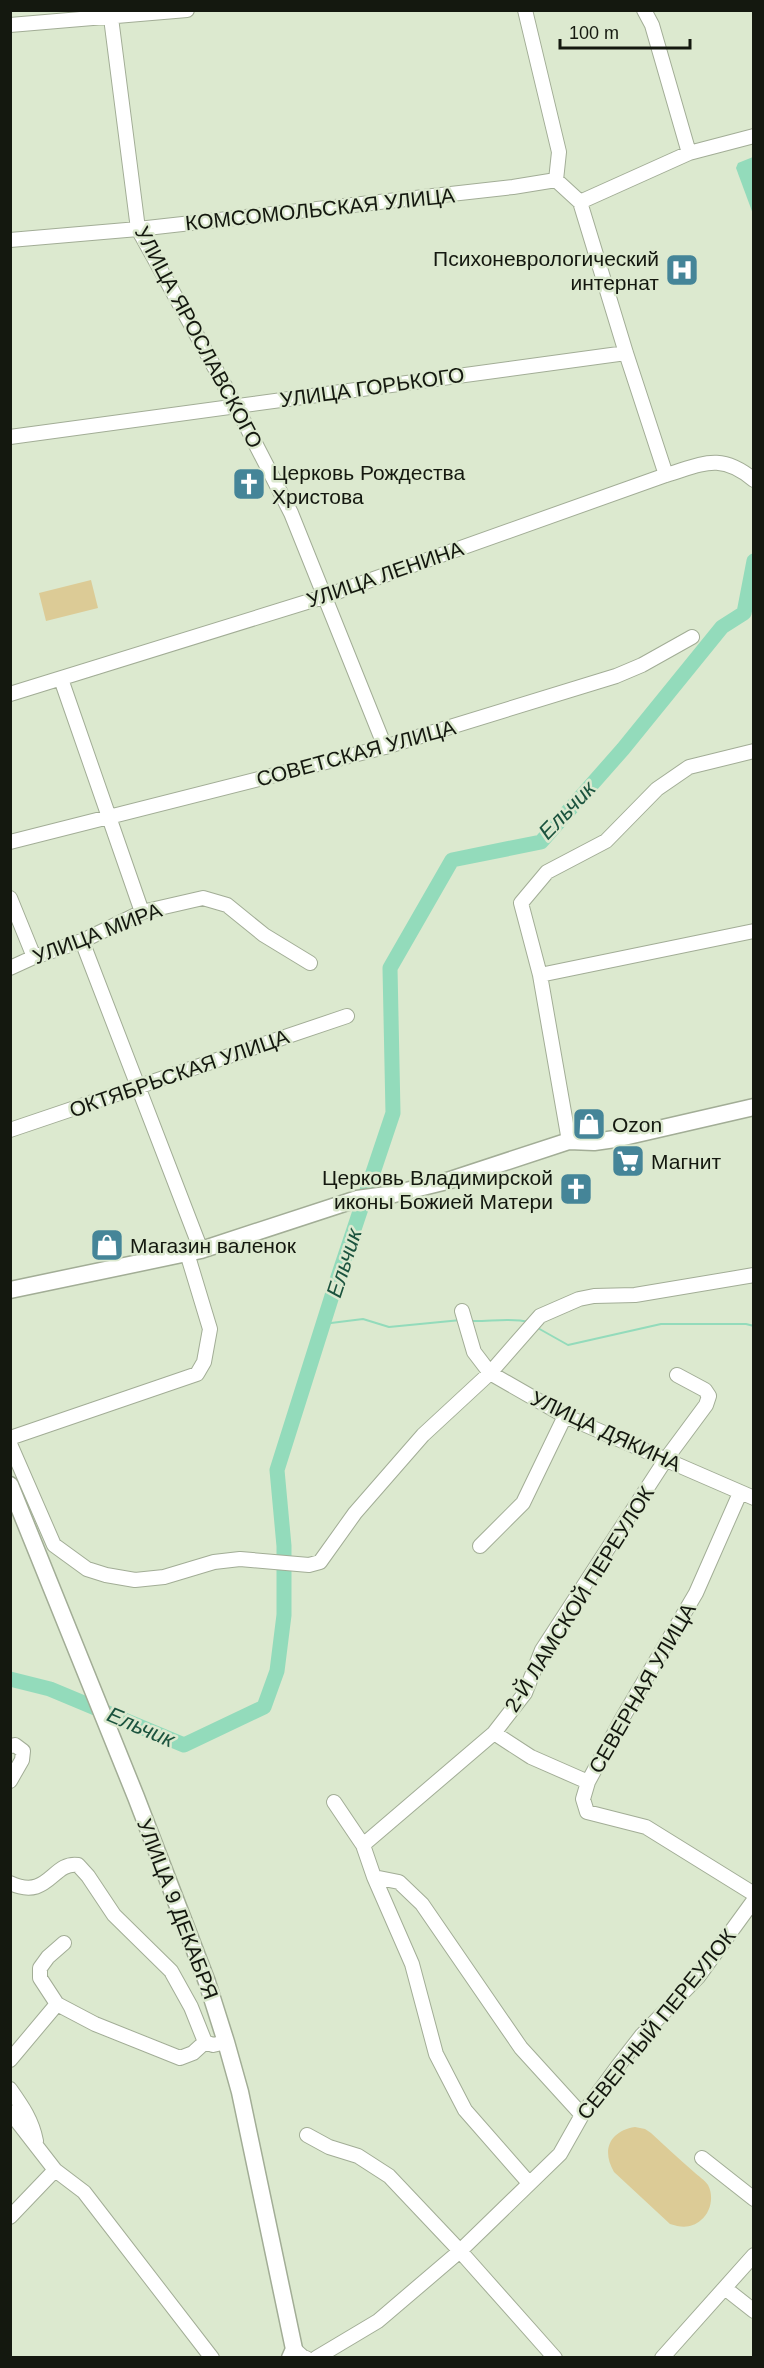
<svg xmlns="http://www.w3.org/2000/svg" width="764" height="2368" font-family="Arial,sans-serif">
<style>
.green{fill:#dccb96}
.water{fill:#93dbbb}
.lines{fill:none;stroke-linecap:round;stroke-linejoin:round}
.stream{stroke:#93dbbb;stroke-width:2}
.river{stroke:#93dbbb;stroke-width:15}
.minor-casing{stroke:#a2ad96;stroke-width:16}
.major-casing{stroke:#a2ad96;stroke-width:19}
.minor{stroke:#fff;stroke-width:14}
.major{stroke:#fff;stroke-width:16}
.labels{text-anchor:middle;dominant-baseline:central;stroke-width:5;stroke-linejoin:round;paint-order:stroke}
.street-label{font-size:21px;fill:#14180f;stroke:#dce9cf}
.poi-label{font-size:21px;fill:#14180f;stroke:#dce9cf;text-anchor:start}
.water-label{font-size:22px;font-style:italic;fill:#1b533e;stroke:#dce9cf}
</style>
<rect width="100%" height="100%" fill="#dce9cf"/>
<!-- green -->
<path class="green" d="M91 580 98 608 46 621 39 593Z
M635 2127 645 2129 651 2133C665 2146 679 2159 694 2172 698 2176 705 2180 708 2185 714 2196 711 2212 701 2220 692 2228 682 2228 670 2224L614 2172C601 2150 610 2131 635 2127Z"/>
<!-- water -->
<path class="water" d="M753 157V214L736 168 738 163Z"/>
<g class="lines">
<!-- stream -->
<path class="stream" d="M469 1321C489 1322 510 1317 529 1322
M323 1324 363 1319 389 1327 461 1320
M536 1327 568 1345 661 1324H746L754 1326"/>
<!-- river -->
<path class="river" d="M10 1679 50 1689 184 1745 264 1707 277 1671 284 1615V1546L277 1470 337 1280 393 1113 390 968 452 860 541 842 623 749 722 627 744 613 754 561"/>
<defs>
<path id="minor" d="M110 10 138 229 236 406 291 513 385 747
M525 10 559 152 556 180 580 202 626 353 666 475
M644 10 652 25 689 153
M10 25 187 10
M580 202 689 153 754 136
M10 240 138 229 513 187 556 180
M10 437 626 353
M61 679 142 912
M10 694 323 597 666 475C703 464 720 452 754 480
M10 842 385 747 616 676 642 665 692 637
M10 898 34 957
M82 941 201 1250
M10 968 34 957 82 941 142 912 203 898 227 905 264 935 310 963
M540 975 754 931
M10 1130 347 1016
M569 1141 540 975 521 903 547 872 606 841 657 789 689 767 754 751
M462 1311 474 1352 490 1373 565 1416 754 1498
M10 1438 197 1374 204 1362 210 1329 187 1253
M10 1444 54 1545 87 1569 106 1575 135 1580 164 1577 214 1562 240 1559 309 1565 320 1562 355 1513 423 1435 490 1373 540 1316 579 1299 594 1296 635 1295 754 1275
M740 1493 696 1593 623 1717 588 1782 583 1799 587 1812 646 1827 754 1894
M480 1546 523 1503 565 1416
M494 1733 531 1757 588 1782
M10 1746 15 1745 23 1751 22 1760 10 1781
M334 1802 363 1845
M374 1877 399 1882 422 1904 521 2048 582 2115
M10 1883C49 1901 52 1861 78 1865L88 1876 114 1915 171 1971 191 2007 205 2042 213 2045 226 2042
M64 1943 48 1957 40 1968V1978L57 2004 95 2024 180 2058 193 2053 205 2042
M10 2060 57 2004
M10 2089C22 2106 32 2120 36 2141
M10 2112 55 2170 84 2192 212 2358
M307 2135 329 2147 358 2156 389 2176 460 2251 555 2358
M702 2158 754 2199
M529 2183 465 2110 436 2054 412 1964 374 1877 363 1845 494 1733 525 1693 542 1650 666 1459 706 1405 709 1396 705 1390 677 1375
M10 2217 55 2170
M726 2289 754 2311
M294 2349 303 2357 306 2358
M316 2358 378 2321 460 2251 560 2154 582 2115 618 2066 642 2035 698 1977 754 1900
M662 2358 754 2255"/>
<path id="major" d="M10 1290 201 1250 357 1199 394 1194 447 1181 569 1141 594 1142 615 1139 754 1107
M10 1485 136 1797 207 1982 226 2042 240 2092 294 2349 290 2358"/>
</defs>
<!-- minor casing -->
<use href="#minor" class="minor-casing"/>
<!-- major casing -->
<use href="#major" class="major-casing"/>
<!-- minor -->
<use href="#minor" class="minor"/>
<!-- major -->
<use href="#major" class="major"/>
</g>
<!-- icons -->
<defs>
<symbol id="hospital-square" viewBox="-11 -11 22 22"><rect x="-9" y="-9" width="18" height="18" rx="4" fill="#458598" stroke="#dce9cf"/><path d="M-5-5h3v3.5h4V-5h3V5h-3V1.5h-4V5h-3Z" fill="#fff"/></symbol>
<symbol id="church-square" viewBox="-11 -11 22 22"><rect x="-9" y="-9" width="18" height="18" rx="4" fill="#458598" stroke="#dce9cf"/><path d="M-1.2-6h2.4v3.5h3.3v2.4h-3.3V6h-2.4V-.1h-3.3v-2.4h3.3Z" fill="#fff"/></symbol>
<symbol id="shop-square" viewBox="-11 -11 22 22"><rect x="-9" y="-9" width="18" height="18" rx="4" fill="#458598" stroke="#dce9cf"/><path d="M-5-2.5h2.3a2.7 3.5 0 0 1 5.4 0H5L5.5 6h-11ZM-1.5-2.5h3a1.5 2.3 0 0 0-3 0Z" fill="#fff"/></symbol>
<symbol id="supermarket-square" viewBox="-11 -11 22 22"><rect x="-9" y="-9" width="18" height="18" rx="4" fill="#458598" stroke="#dce9cf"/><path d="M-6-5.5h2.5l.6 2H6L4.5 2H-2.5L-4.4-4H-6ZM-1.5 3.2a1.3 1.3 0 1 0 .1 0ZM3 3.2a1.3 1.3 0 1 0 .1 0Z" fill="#fff"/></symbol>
</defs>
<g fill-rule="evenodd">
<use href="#hospital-square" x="663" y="251" width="38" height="38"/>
<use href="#church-square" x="230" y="465" width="38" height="38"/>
<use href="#shop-square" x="570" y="1105" width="38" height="38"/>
<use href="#supermarket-square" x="609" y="1142" width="38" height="38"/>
<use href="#church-square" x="557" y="1170" width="38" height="38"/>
<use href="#shop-square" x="88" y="1226" width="38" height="38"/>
</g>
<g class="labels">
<!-- street labels -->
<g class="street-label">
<text transform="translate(320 209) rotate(-6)">КОМСОМОЛЬСКАЯ УЛИЦА</text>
<text transform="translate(199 337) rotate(62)">УЛИЦА ЯРОСЛАВСКОГО</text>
<text transform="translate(372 387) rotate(-8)">УЛИЦА ГОРЬКОГО</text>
<text transform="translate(385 574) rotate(-19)">УЛИЦА ЛЕНИНА</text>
<text transform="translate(356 753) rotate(-15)">СОВЕТСКАЯ УЛИЦА</text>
<text transform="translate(97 933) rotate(-21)">УЛИЦА МИРА</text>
<text transform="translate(179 1073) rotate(-19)">ОКТЯБРЬСКАЯ УЛИЦА</text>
<text transform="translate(606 1431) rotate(25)">УЛИЦА ДЯКИНА</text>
<text transform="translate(579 1599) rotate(-58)">2-Й ЛАМСКОЙ ПЕРЕУЛОК</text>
<text transform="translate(642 1688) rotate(-60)">СЕВЕРНАЯ УЛИЦА</text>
<text transform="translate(178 1909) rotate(69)">УЛИЦА 9 ДЕКАБРЯ</text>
<text transform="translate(656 2024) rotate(-51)">СЕВЕРНЫЙ ПЕРЕУЛОК</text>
</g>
<!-- poi labels -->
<g class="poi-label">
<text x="659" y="258" text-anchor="end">Психоневрологический<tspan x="659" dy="24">интернат</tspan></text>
<text x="272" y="472">Церковь Рождества<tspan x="272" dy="24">Христова</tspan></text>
<text x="612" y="1124">Ozon</text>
<text x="651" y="1161">Магнит</text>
<text x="553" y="1177" text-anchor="end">Церковь Владимирской<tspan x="553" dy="24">иконы Божией Матери</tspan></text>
<text x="130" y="1245">Магазин валенок</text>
</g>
<!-- water labels -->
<g class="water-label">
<text transform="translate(567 810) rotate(-46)">Ельчик</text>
<text transform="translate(344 1263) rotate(-72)">Ельчик</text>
<text transform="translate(141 1727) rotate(23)">Ельчик</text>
</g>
</g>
<!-- border -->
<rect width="764" height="2368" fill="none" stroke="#14180f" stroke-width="24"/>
<!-- scale -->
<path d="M560 39v9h130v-9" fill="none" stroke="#14180f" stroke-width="3"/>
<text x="569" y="39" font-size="18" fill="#14180f" stroke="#dce9cf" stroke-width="4.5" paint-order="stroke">100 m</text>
</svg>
